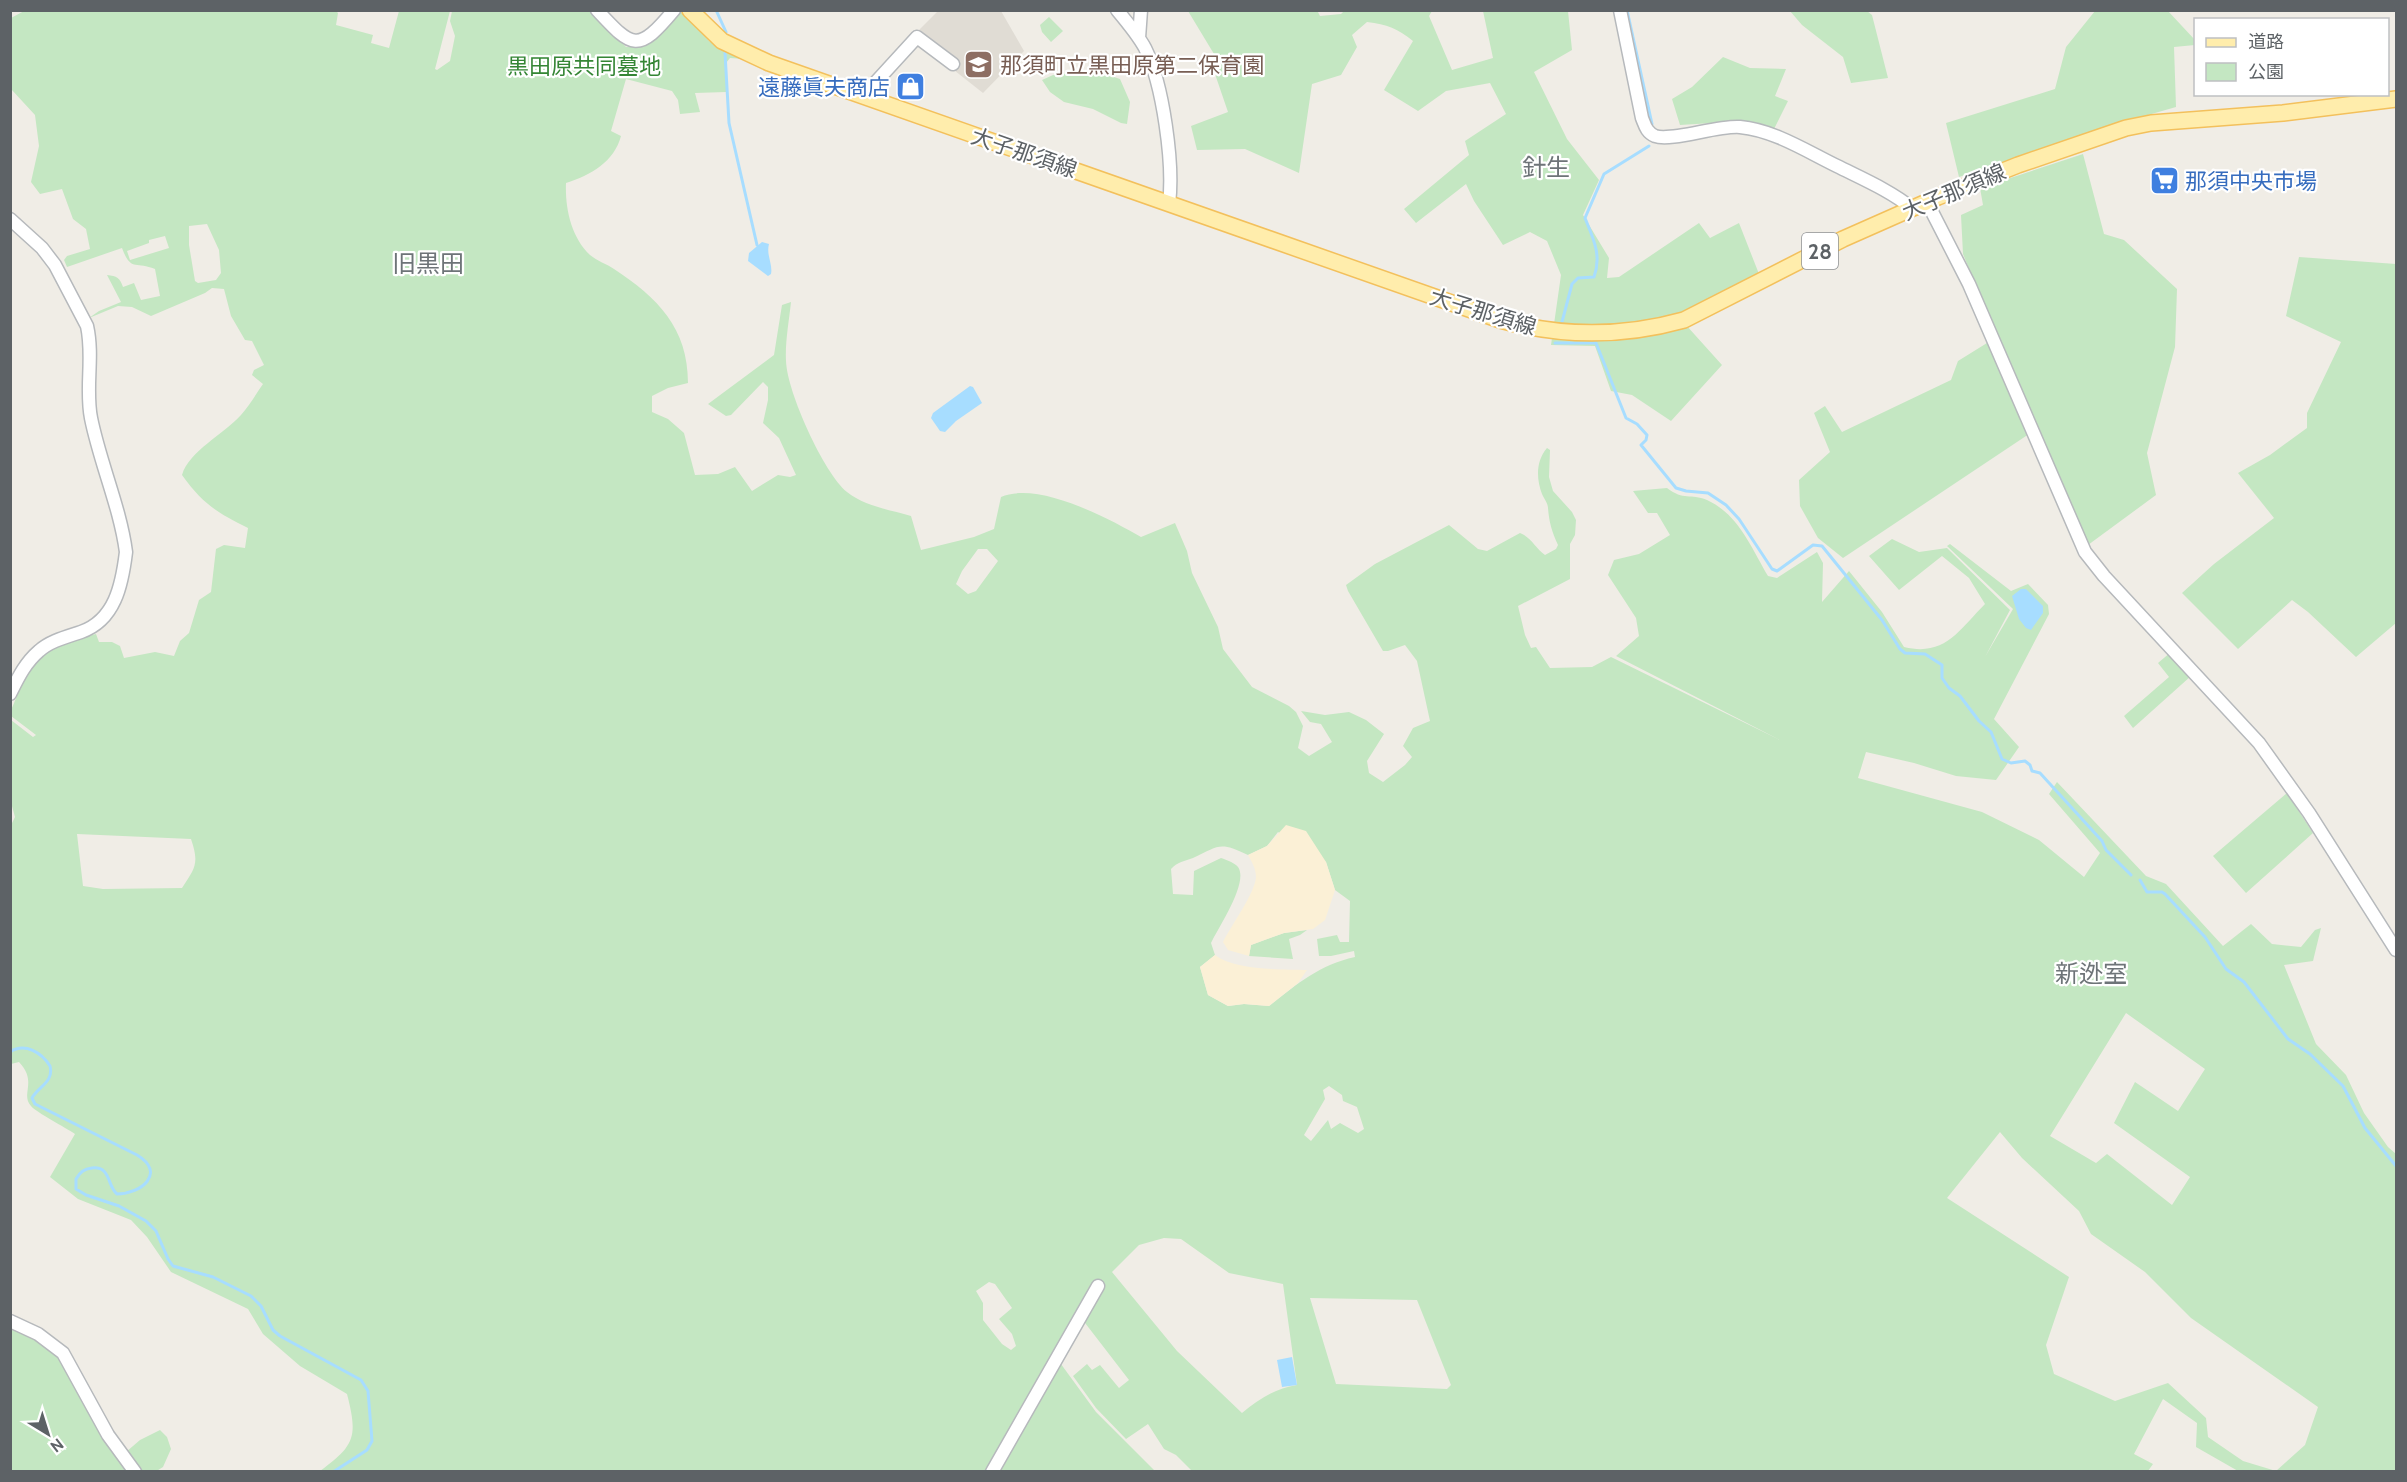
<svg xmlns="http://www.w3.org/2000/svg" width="2407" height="1482" font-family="Cabin,'Noto Sans JP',sans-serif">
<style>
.education{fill:#e0dcd4}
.green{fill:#c4e7c2;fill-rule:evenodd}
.sand{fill:#fbf0d6}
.water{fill:#a7ddff}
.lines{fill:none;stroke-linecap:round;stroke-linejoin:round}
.stream{stroke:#a7ddff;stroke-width:3}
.minor-casing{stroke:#b6b9bc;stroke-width:15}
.major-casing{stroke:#f3c05c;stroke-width:18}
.minor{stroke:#fff;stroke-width:12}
.major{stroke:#ffedac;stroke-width:15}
.labels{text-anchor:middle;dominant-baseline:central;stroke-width:4.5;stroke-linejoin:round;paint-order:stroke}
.shield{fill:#fff;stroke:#8e9194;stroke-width:1.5}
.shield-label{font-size:21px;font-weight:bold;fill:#5d6266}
.education-label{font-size:22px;fill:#785e54;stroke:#fff;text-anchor:start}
.park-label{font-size:22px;fill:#358635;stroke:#fff}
.shop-label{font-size:22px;fill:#366cbe;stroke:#fff;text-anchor:end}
.street-label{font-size:22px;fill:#5d6266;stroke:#fff}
.neighbourhood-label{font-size:24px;fill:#6e7478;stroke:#fff}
</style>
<rect width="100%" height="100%" fill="#f0ede6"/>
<!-- education -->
<path class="education" d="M938 11H1001L1024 51 983 93 912 37Z"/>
<!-- green -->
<path class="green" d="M26 10 336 11 338 13 336 25 373 35 371 43 389 48 399 11H450L435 69 437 70 450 61 455 36 450 21 452 11H593L626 47C654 48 663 31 680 11L687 16 709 41 744 59 730 58 726 63V92L695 93 700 112 680 114 678 100 672 91 626 79 611 131 621 136C614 162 591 175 566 183 565 208 571 237 590 255 597 261 607 264 614 269 658 298 688 328 688 383L668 388 652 396V412L668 419 684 433 695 475 718 474 735 467 752 491 778 475 790 477 796 475 779 438 763 423 768 400V387L763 382 731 415 726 416 708 404 774 355 782 305 791 302C789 321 785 342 786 361 787 392 824 473 847 492 864 506 891 510 911 516L921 550 974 537 994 529 1001 497C1038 481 1108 518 1141 537L1175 523 1187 551 1192 573 1218 627 1223 649 1252 687 1289 706 1296 712 1303 726 1298 748 1309 756 1332 742 1321 724 1310 722 1301 711 1325 715 1349 712 1366 720 1384 734 1367 761 1369 773 1383 782 1405 765 1412 757 1403 746 1413 728 1430 721 1417 661 1405 645 1388 651H1383L1348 591 1346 585 1375 564 1449 525 1478 549 1487 551 1520 533C1532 538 1535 548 1545 555L1556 549 1558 545C1552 532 1549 522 1548 508 1548 503 1544 499 1542 494 1536 478 1536 461 1547 448L1550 450 1549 477 1553 491 1572 512 1576 520 1575 535 1570 544V579L1518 606 1525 635 1531 648 1536 647 1550 668 1592 667 1611 657 1788 744 1616 656 1639 636 1636 618 1608 575 1614 560 1639 554 1670 535 1657 513H1648L1633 491 1667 488C1684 501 1690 493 1707 500 1738 514 1751 547 1768 576L1777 578 1817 552 1823 563 1822 602 1849 571 1882 612 1904 647C1945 657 1959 630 1985 604L1969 578 1942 556 1899 590 1869 556 1892 539 1919 552 1947 548 2010 610 1985 657 2013 609 1947 546 1950 544 2011 591 2028 584 2048 605 2049 614 1994 719 2019 747 1996 780 1956 776 1914 763 1866 752 1858 778 1982 812 2039 840 2084 877 2100 853 2049 794 2057 782 2146 876 2166 884 2223 946 2251 924 2272 944 2301 947 2315 930 2321 928 2313 961 2284 965 2316 1044 2346 1075 2364 1113 2388 1147 2396 1154V1471H2238L2196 1447 2197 1423 2163 1399 2134 1454 2153 1464 2148 1471H1192L1176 1455 1164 1449 1148 1424 1126 1439 1096 1408 1073 1376 1087 1364 1092 1370 1100 1365 1119 1388 1129 1380 1082 1319 1058 1360 1096 1412 1155 1471H320C355 1445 358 1437 347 1394L300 1366 263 1334 248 1309 171 1272 147 1237 131 1220 78 1199 50 1177 75 1134C65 1127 37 1113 31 1106 20 1094 38 1082 19 1062L11 1064 10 827 15 817 10 799 11 720 33 737 36 735 11 716V710C17 698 20 683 28 672 43 648 71 641 96 634L99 642H112L120 646 124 658 155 652 174 656 180 641 189 633 199 600 211 592 216 549 224 545 245 548 248 528C216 512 203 504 182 475 189 451 224 434 241 415 249 406 256 394 263 384L252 375 254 370 264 365 252 341 245 340 231 316 224 289 212 288 205 293 151 316 132 307 118 306 89 318 99 311 121 302 107 275C117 276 120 278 123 287L134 283 141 300 160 296 155 269C135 261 131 272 122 248L67 267 64 260 67 256 90 249 86 229 73 219 62 189 40 194 31 182 39 146 35 115 11 89V18ZM207 224 219 250 221 273 216 280 198 283 195 281 189 245V226ZM165 236 169 248 130 260 127 251 149 243V240ZM978 549H987L998 561 976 591 968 594 956 584 962 571ZM1278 832 1326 862 1335 890 1350 901 1349 942H1340L1337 935 1317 939 1319 956H1331L1354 951 1355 957C1319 965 1297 984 1269 1006L1244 1004 1228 1006 1208 995 1200 967 1215 955 1211 943C1219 926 1249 882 1238 867 1235 863 1227 860 1221 858L1194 871 1193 895 1173 894 1171 869C1177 862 1185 861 1193 858 1219 846 1219 841 1248 855L1267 846ZM77 834 191 839C199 863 196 867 182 888L103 889 83 886ZM2126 1013 2205 1069 2178 1111 2135 1082 2114 1123 2190 1177 2172 1205 2107 1154 2096 1163 2050 1136ZM1329 1086 1342 1095 1343 1101 1357 1107 1364 1129 1358 1133 1340 1123 1331 1129 1328 1120 1311 1141 1304 1135 1325 1099 1323 1090ZM2000 1132 2022 1158 2079 1211 2091 1234 2145 1272 2191 1318 2318 1407 2305 1445 2276 1471 2243 1461 2208 1437 2206 1418 2168 1383 2115 1401 2054 1374 2046 1345 2069 1277 1947 1198ZM1164 1238 1181 1239 1229 1273 1283 1284 1297 1385C1274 1389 1259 1399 1242 1413L1177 1351 1112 1272 1139 1245ZM989 1282 995 1284 1012 1308 999 1319 1012 1334 1016 1346 1011 1350 1002 1344 983 1320V1303L976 1291ZM1310 1298 1417 1300 1451 1385 1447 1389 1336 1384Z
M1317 10 1320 16 1341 14 1344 11H1432L1429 16 1452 70 1493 58 1483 11H1568L1572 50 1534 72 1567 139 1599 180 1583 215 1609 258 1607 278 1619 277 1699 223 1710 238 1739 223 1759 274 1686 325 1722 365 1671 421 1632 395 1611 391 1595 346 1551 345 1561 275 1547 241 1530 232 1503 245 1474 201 1466 184 1416 223 1404 209 1469 155 1465 141 1506 114 1490 83 1446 91 1418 111 1384 90 1413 41C1398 29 1387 24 1367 22L1352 35 1357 47 1341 75 1312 84 1299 173 1245 149 1197 150 1191 126 1228 112 1216 77 1214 54 1188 11Z
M1790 11H1867L1872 15 1888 78 1851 83 1843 57 1802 25Z
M2095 11H2168L2195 40V45L2174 47 2176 107 2120 123 1959 177 1946 123 2055 89 2066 47Z
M1049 17 1063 31 1051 42 1042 32 1040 25Z
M1723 57 1750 68 1786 69 1775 96 1788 101 1774 129 1744 121 1680 125 1672 99 1692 87Z
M1079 72H1099L1120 79 1130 102 1127 124 1121 123 1093 109 1064 102 1050 92 1042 80 1053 75Z
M2083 154 2104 234 2124 240 2177 289 2175 347 2147 453 2156 495 2088 545 1997 337 1963 254 1961 215 1983 205 1980 188Z
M2299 257 2396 264V623L2356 657 2308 612 2292 600 2238 649 2182 593 2214 564 2274 518 2238 473 2270 455 2307 428V413L2341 342 2286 316Z
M1987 343 2029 434 1843 558 1818 538 1800 506 1799 480 1830 452 1814 413 1825 406 1842 432 1951 380 1958 361Z
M2171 652 2191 676 2133 728 2124 716 2169 677 2158 663Z
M2287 793 2313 833 2246 893 2213 856Z
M1307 930 1300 935 1289 939 1293 959 1249 956 1251 945 1284 933Z
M10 1326 44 1343 67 1365 126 1452 140 1440 160 1430 167 1437 171 1449 163 1467 155 1472 11 1471Z"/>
<!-- sand -->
<path class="sand" d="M1286 825 1306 831 1326 862 1335 890 1325 920 1313 929 1284 933 1251 945 1249 956 1228 950 1223 942C1231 926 1255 893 1256 877 1256 869 1252 862 1248 855L1267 846Z
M1215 955C1236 971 1281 969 1307 970L1298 983 1269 1006 1244 1004 1228 1006 1208 995 1200 967Z"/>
<!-- water -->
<path class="water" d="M762 242 769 244C766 255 773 264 771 274L768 276 748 261 749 253Z
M970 386 973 387 982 403 956 421 945 432 940 431 931 418 933 413Z
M2021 589H2026L2043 606V613L2031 630 2026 628 2019 619 2012 596Z
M1292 1357 1297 1385 1282 1387 1277 1360Z"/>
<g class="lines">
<!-- stream -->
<path class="stream" d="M716 10 726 32
M1627 10 1652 124
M725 53 729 123 757 245
M1562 322 1572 284 1578 278 1594 277C1602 255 1593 238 1585 218L1604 174 1649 146
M1555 343H1596L1626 418 1637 424 1647 435 1646 440 1641 445 1676 488 1686 491 1708 493 1726 505 1739 519 1772 569 1777 571 1813 545 1822 546 1882 620 1900 649 1905 653 1925 654 1942 665V678L1949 688 1960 696 1979 721 1991 732 2002 759 2011 763 2025 761 2030 765 2032 771 2040 773 2102 841 2106 850 2131 875
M2140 880 2147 892H2162L2165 894 2205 937 2226 969 2244 982 2288 1039 2310 1054 2343 1086 2365 1128 2396 1166
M10 1052C25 1042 42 1053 50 1066 54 1082 39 1086 32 1098L35 1104 137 1155C167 1173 141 1194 117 1194 107 1186 111 1166 92 1168 84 1169 80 1172 76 1179V1189L86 1195 119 1206 146 1221 156 1231 168 1259 173 1266 213 1277 251 1296 261 1306 273 1330 280 1336 361 1380 368 1391 372 1441 367 1450 333 1472"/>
<defs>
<path id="minor" d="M597 10C633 49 638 53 674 10
M1117 10C1127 22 1138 35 1145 48 1163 84 1174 164 1169 204
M1620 10 1642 118C1645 125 1646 132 1655 136 1671 142 1718 125 1740 127 1774 130 1808 152 1837 166 1863 179 1891 191 1913 209
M1139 38 1141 10
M863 96 917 37 953 64
M1927 202 1969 284 2085 552 2104 576 2259 743 2309 813 2396 950
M10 219 42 248 55 265 87 326C94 357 85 388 91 418 100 463 120 507 126 552 122 585 115 620 81 632 66 637 50 641 39 651 25 663 18 678 10 694
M10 1321 38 1334 63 1353 108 1435 135 1472
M992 1472 1098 1286"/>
<path id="major" d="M690 10 722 41 769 63 1500 320C1561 337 1623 337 1684 320L1843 239 1938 197 2018 165 2126 128 2151 123 2283 113 2396 99"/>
</defs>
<!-- minor casing -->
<use href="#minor" class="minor-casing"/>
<!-- major casing -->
<use href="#major" class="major-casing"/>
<!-- minor -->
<use href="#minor" class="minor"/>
<!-- major -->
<use href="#major" class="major"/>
</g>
<!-- icons -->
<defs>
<symbol id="school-square" viewBox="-11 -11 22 22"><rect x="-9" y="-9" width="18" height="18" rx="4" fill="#8d6e63" stroke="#fff"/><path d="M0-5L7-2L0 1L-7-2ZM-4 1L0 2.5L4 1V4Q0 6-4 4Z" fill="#fff"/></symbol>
<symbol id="shop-square" viewBox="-11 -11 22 22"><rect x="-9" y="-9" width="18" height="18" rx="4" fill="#3f7fe0" stroke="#fff"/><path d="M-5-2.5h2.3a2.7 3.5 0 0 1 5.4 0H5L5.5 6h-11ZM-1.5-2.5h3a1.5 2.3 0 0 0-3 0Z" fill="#fff"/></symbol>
<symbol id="supermarket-square" viewBox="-11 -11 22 22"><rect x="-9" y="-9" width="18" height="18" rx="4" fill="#3f7fe0" stroke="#fff"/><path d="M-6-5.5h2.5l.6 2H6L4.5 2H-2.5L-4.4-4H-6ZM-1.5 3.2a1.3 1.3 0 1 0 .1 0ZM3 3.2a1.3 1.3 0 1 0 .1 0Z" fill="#fff"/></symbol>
</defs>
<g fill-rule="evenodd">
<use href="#school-square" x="962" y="48" width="33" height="33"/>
<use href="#shop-square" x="894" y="70" width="33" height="33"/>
<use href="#supermarket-square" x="2148" y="164" width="33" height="33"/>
</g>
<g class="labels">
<!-- shield labels -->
<rect class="shield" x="1802" y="233" width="36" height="36" rx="4.5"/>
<g class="shield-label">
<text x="1820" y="251">28</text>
</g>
<!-- education labels -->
<g class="education-label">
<text x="1000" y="65">那須町立黒田原第二保育園</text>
</g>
<!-- park labels -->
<g class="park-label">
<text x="584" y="66">黒田原共同墓地</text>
</g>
<!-- shop labels -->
<g class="shop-label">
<text x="890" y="87">遠藤眞夫商店</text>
<text x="2185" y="181" text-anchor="start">那須中央市場</text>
</g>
<!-- street labels -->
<g class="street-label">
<text transform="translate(1024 153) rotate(19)">大子那須線</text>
<text transform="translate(1954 192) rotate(-23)">大子那須線</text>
<text transform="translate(1483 312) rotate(17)">大子那須線</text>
</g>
<!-- neighbourhood labels -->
<g class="neighbourhood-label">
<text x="1546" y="167">針生</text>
<text x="428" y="263">旧黒田</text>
<text x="2091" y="973">新迯室</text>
</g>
</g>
<!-- border -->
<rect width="2407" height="1482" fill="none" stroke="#5d6266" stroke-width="24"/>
<!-- legend -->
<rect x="2194" y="18" width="195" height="78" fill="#ffffff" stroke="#bec0c2" stroke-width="1.5"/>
<rect x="2206" y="38" width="30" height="9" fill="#ffedac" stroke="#bec0c2" stroke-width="1.5"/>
<text x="2248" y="48" font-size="18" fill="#5d6266">道路</text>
<rect x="2206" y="63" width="30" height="18" fill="#c4e7c2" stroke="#bec0c2" stroke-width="1.5"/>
<text x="2248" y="78" font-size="18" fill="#5d6266">公園</text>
<!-- north arrow -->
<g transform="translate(48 1434) rotate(142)" stroke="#ffffff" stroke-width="4.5" paint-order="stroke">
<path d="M0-4.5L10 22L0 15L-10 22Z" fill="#5d6266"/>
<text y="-9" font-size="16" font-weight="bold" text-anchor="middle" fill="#5d6266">N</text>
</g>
</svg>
